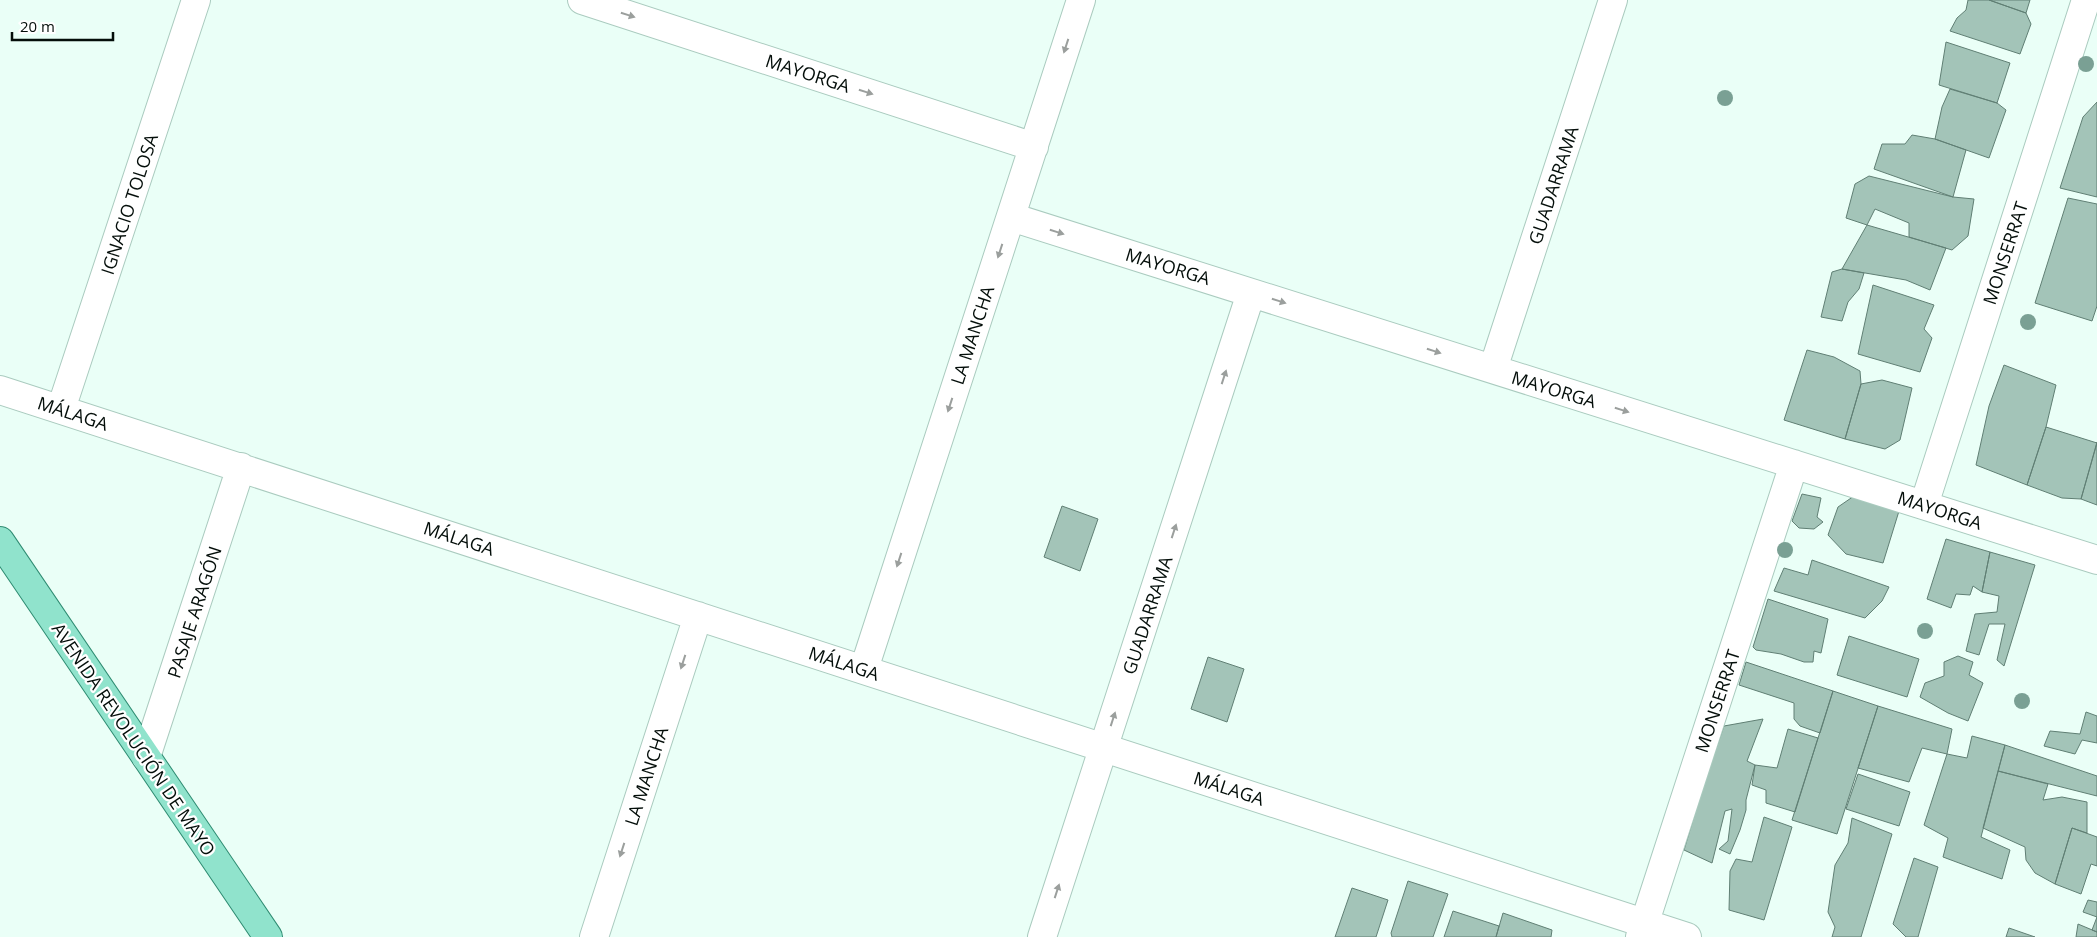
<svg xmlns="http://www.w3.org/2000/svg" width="2097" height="937" font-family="'Open Sans',sans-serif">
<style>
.building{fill:#a3c4b8;stroke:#607f74}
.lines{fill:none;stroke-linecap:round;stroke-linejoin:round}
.minor-casing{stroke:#aacbbf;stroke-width:30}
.major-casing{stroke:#2f8c72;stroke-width:30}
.minor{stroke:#fff;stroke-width:28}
.major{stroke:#90e3cc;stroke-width:28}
.tree{fill:#7aa094}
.oneway{fill:#9b9f9d}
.labels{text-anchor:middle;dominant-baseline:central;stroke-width:4.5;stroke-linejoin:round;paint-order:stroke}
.street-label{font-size:18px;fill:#040e0a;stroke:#fff}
</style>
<rect width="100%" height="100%" fill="#eafff7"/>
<!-- building -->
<path class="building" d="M1968 0H1989L2026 13 2031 24 2020 54 1950 31 1957 18 1966 10Z
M1989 0H2030L2026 13Z
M1946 42 2010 63 1997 103 1939 85Z
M1950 89 1997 103 2006 110 1989 158 1935 139 1942 107Z
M2097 102V197L2060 188 2083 117Z
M1912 135 1935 139 1966 150 1953 197 1874 169 1882 144H1905Z
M1869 176 1953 197 1974 199 1968 236 1952 250 1909 237V223L1875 209 1867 225 1846 218 1855 184Z
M2068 198 2097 204V306L2092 321 2035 303Z
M1867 225 1946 248 1930 290 1906 280 1842 269Z
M1842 269 1864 273 1859 289 1848 302 1842 321 1821 317 1832 272Z
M1873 285 1934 305 1924 329 1932 338 1920 372 1858 354Z
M1807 350 1834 357 1860 371 1861 384 1845 439 1784 420Z
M2004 365 2056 385 2046 427 2027 485 1976 465 1989 406Z
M1882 380 1912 388 1900 440 1885 449 1845 439 1861 384Z
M2046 427 2097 443 2081 499 2062 498 2027 485Z
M2097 442V505L2081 499Z
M1802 494 1821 498 1817 517 1823 522 1814 529 1799 528 1792 521Z
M1854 496 1899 511 1883 563 1846 554 1828 535 1838 507Z
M1062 506 1098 519 1080 571 1044 557Z
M1946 539 1990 552 1982 592 1973 586 1970 595 1956 594 1951 608 1927 599Z
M1990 552 2035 565 2004 666 1997 660 2005 624H1989L1979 655 1966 651 1975 614 1997 612 1999 596 1982 592Z
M1812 560 1889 587 1882 601 1865 618 1774 591 1784 568 1808 575Z
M1768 599 1828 619 1821 653 1814 651 1813 662H1804L1781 654 1756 650 1753 647Z
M1849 636 1919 659 1907 697 1837 675Z
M1958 656 1973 662 1969 675 1983 683 1968 721 1948 713 1920 697 1925 683 1944 676V662Z
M1208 657 1244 669 1227 722 1191 709Z
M1746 662 1833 691 1820 733 1800 726 1794 719V703L1739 685Z
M1833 691 1878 706 1837 834 1792 820Z
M1878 706 1952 729 1947 754 1922 748 1909 782 1858 768Z
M2086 712 2097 716V743L2082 740 2075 754 2044 746 2050 731 2080 734Z
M1763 719 1747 761 1755 765 1746 800V810L1740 830 1730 854 1719 849 1728 841 1732 809 1725 811 1712 863 1684 850 1704 783 1724 726Z
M1788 729 1818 738 1795 812 1766 803V790L1752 785 1755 765 1777 768Z
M1972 736 2005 745 1981 837 2010 850 2002 879 1943 857 1948 838 1924 825 1947 754 1967 758Z
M2005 745 2097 776V796L1998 771Z
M1998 771 2048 784 2043 800 2062 797 2087 802V833L2072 828 2055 884 2035 873 2026 860 2025 847 1983 828Z
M1858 774 1910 792 1899 826 1846 809Z
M1764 817 1792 827 1764 920 1729 910 1730 871 1736 859 1752 862Z
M1852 818 1892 834 1861 937H1832L1835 927 1828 912 1835 865 1848 843Z
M2072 828 2097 837V866L2091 864 2081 894 2055 884Z
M1914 858 1938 867 1918 937H1906L1893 924Z
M1408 881 1448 894 1433 937H1392L1391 933Z
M1352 888 1388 900 1376 937H1335Z
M2088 900 2097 902V932L2092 930 2097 917 2083 912Z
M1453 911 1499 926 1496 937H1444Z
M1503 913 1552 930 1551 937H1496Z
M2078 924 2097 932V937H2076Z
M2009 928 2035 937H2006Z"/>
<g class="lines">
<defs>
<path id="minor" d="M582 0 1034 147
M1011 217 2097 560
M1493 369 1613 0
M0 390 1687 937
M61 409 196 0
M1924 505 2086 0
M864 669 1081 0
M146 757 241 467
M594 937 698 616
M1042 937 1251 293
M1640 937 1794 464"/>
<path id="major" d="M0 541 268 937"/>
</defs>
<!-- minor casing -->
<use href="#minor" class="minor-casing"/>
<!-- major casing -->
<use href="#major" class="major-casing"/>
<!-- minor -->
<use href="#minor" class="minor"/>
<!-- major -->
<use href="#major" class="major"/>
</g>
<!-- trees -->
<g class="tree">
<circle cx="2086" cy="64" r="8"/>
<circle cx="1725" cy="98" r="8"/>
<circle cx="2028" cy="322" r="8"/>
<circle cx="1785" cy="550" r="8"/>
<circle cx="1925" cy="631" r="8"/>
<circle cx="2022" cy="701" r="8"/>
</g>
<!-- one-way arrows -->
<defs><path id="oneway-solid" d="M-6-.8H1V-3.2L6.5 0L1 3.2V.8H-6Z" transform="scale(1.25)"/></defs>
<g class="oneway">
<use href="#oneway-solid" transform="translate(628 15) rotate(18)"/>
<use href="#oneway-solid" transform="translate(1066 46) rotate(108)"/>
<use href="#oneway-solid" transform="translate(866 92) rotate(18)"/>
<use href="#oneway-solid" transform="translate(1057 232) rotate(17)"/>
<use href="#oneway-solid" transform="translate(1000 251) rotate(108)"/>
<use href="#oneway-solid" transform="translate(1279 301) rotate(18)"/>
<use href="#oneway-solid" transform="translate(1434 351) rotate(18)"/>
<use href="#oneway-solid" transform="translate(1224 377) rotate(-72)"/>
<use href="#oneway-solid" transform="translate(950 405) rotate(108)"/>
<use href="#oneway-solid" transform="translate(1622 410) rotate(17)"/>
<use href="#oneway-solid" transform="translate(1174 531) rotate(-72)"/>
<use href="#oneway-solid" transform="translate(899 560) rotate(108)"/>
<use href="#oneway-solid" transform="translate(683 662) rotate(108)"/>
<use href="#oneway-solid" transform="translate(1113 719) rotate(-72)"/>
<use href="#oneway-solid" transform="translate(622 850) rotate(108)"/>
<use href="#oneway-solid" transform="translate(1057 891) rotate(-72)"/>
</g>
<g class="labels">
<!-- street labels -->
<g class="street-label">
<text transform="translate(808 73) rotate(18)">MAYORGA</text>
<text transform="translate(1553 185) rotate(-72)">GUADARRAMA</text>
<text transform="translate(129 204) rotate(-72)">IGNACIO TOLOSA</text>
<text transform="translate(2005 253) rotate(-72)">MONSERRAT</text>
<text transform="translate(1168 266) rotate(17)">MAYORGA</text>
<text transform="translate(972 335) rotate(-72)">LA MANCHA</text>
<text transform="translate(1554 389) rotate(17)">MAYORGA</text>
<text transform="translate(73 413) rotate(18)">MÁLAGA</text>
<text transform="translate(1940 510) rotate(18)">MAYORGA</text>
<text transform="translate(459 538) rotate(18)">MÁLAGA</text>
<text transform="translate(194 612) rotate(-72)">PASAJE ARAGÓN</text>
<text transform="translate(1147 615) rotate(-72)">GUADARRAMA</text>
<text transform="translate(844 663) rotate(18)">MÁLAGA</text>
<text transform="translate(1717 701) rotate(-72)">MONSERRAT</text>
<text transform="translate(134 739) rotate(56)">AVENIDA REVOLUCIÓN DE MAYO</text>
<text transform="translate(646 776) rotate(-72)">LA MANCHA</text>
<text transform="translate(1229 788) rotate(18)">MÁLAGA</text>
</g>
</g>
<!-- scale -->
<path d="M12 32v8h101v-8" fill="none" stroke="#040e0a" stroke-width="2.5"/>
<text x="20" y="32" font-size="15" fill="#040e0a" stroke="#ffffff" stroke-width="4" paint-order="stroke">20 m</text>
</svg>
